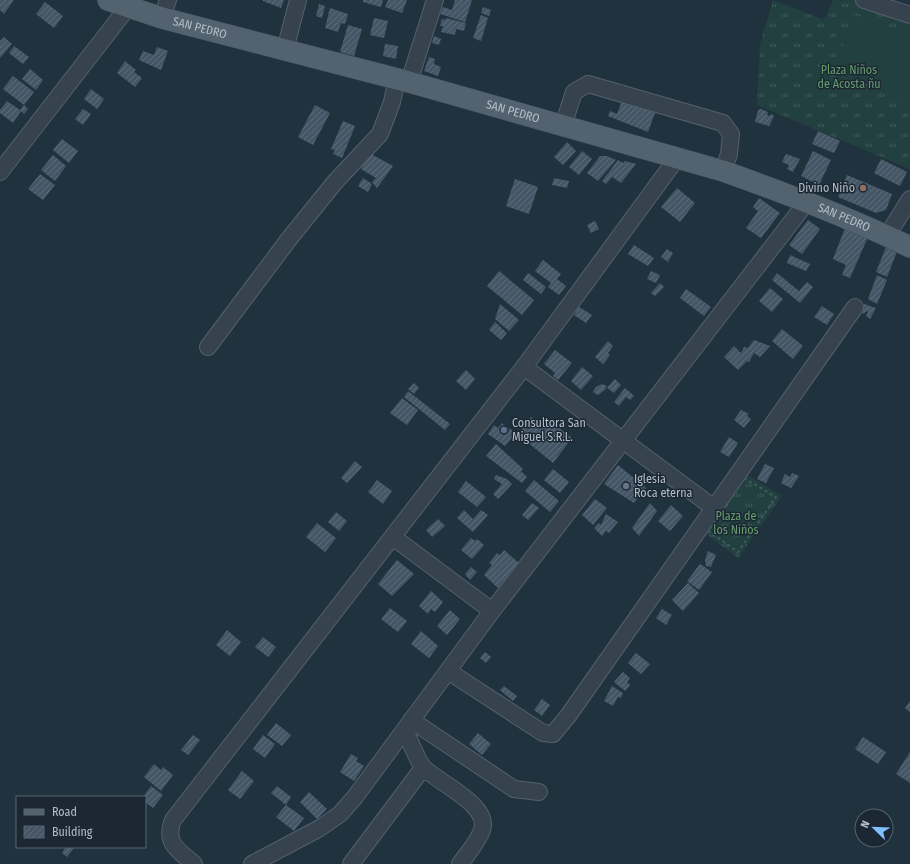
<svg xmlns="http://www.w3.org/2000/svg" width="910" height="864" font-family="'Fira Sans Condensed',sans-serif">
<style>
.grass{fill:url(#grass-tufts)}
.pitch{fill:#234040}
.building{fill:url(#building-hatch)}
.lines{fill:none;stroke-linecap:round;stroke-linejoin:round}
.minor-casing{stroke:#54616d;stroke-width:18}
.major-casing{stroke:#424f5b;stroke-width:22}
.path{stroke:#415c5c;stroke-width:2;stroke-dasharray:3 3;stroke-linecap:butt}
.minor{stroke:#36434f;stroke-width:16}
.major{stroke:#53626f;stroke-width:21}
.education-dot{fill:#8d6e63;stroke:#1b2834;stroke-width:1.5}
.service-dot{fill:#5c6f8a;stroke:#1b2834;stroke-width:1.5}
.worship-dot{fill:#6b7280;stroke:#1b2834;stroke-width:1.5}
.labels{text-anchor:middle;dominant-baseline:central;stroke-width:3;stroke-linejoin:round;paint-order:stroke}
.street-label{font-size:12px;fill:#b1beca;stroke:#1b2834}
.park-label{font-size:12px;fill:#669d6c;stroke:#1b2834}
.poi-label{font-size:12px;fill:#b1beca;stroke:#1b2834;text-anchor:start}
</style>
<defs>
<pattern id="grass-tufts" width="24" height="20" patternUnits="userSpaceOnUse"><rect width="24" height="20" fill="#234040"/><path d="M3 7l-1-3M5 7V3M7 7l1-3M15 17l-1-3M17 17v-4M19 17l1-3" fill="none" stroke="#415a5a"/></pattern>
<pattern id="building-hatch" width="6" height="6" patternUnits="userSpaceOnUse"><rect width="6" height="6" fill="#455766"/><path d="M-1 1l2-2M0 6l6-6M5 7l2-2" fill="none" stroke="#5d6d7b"/></pattern>
</defs>
<rect width="100%" height="100%" fill="#21323f"/>
<!-- grass -->
<path class="grass" d="M773 0 824 20 833 0H854L910 21V169L757 105 760 45Z
M744 473 782 496 738 558 702 531Z"/>
<!-- pitch -->
<path class="pitch" d="M854 15 910 35V99L834 70Z"/>
<!-- building -->
<path class="building" d="M0 0H14L4 14 0 10Z
M263 0H284L281 8 263 1Z
M363 0H383L381 7 363 2Z
M388 0H407L402 13 385 7Z
M455 0H472L465 22 440 14 443 7 452 10Z
M45 2 63 16 54 28 36 14Z
M319 4 325 6 322 18 316 16Z
M483 7 491 10 489 16 481 13Z
M330 8 348 14 345 24 341 23 338 32 325 28Z
M481 15 488 18 481 41 473 38Z
M374 18 388 21 384 38 370 35Z
M446 18 466 23 464 31 456 29 455 35 441 32 443 26H440L442 19 445 20Z
M348 25 362 29 354 56 340 52Z
M434 36 441 39 439 45 432 43Z
M4 37 12 44 0 58V41Z
M385 44 398 46 396 59 383 56Z
M14 46 29 57 23 64 9 53Z
M157 47 168 51 161 70 139 60 143 51 154 55Z
M429 57 435 59 434 64 441 67 438 76 424 71Z
M125 61 136 70 134 72 142 78 135 87 117 73Z
M30 69 43 80 36 90 22 79Z
M13 76 34 92 24 105 3 89Z
M91 89 104 99 97 109 84 99Z
M623 98 656 110 648 132 608 116 610 111 617 114Z
M7 101 20 110 24 105 28 109 24 114 21 111 13 123 0 113V110Z
M315 105 330 113 313 145 298 137Z
M83 109 91 114 83 125 75 119Z
M761 109 768 112 767 115 770 116 771 114 774 116 769 126 755 122 758 110Z
M343 121 355 126 342 158 333 154 335 150 331 149Z
M818 131 840 141 834 153 812 144Z
M62 139 78 151 69 163 53 150Z
M567 142 576 151 563 165 554 157Z
M582 151 592 159 579 175 569 167Z
M813 151 831 160 819 185 801 176Z
M369 153 393 166 377 188 372 182 376 178 361 169Z
M786 154 800 159 793 172 787 169 789 165 782 162Z
M53 155 66 166 55 181 41 170Z
M600 156H607L616 160 598 181 587 173Z
M881 159 907 172 900 186 874 173Z
M618 160 623 163 625 161 636 164 621 183 612 177 606 184 602 181Z
M40 174 55 185 43 200 28 189Z
M847 175 892 194 886 210 876 213 838 197Z
M363 178 372 184 368 192 358 186Z
M554 178 569 181 567 188 552 185Z
M515 179 538 187 529 214 506 206Z
M677 188 695 203 680 222 661 207Z
M759 198 780 213 761 238 746 228 758 211 753 207Z
M808 220 820 229 802 254 789 245Z
M595 221 599 229 591 233 587 225Z
M845 228 868 237 850 278 842 275 846 265 833 259Z
M888 242 898 249 887 277 876 272Z
M634 245 654 258 648 266 628 254Z
M667 249 673 253 668 262 661 257Z
M790 255 810 264 806 271 787 263Z
M543 260 561 274 557 279 566 286 559 295 548 287 551 283 535 271Z
M499 271 534 300 522 315 487 286Z
M651 271 660 275 656 283 647 279Z
M528 273 546 287 541 294 523 280Z
M777 273 799 291 807 282 813 287 800 303 772 280Z
M877 275 887 280 877 304 868 299Z
M660 283 664 287 655 296 651 293Z
M770 288 783 299 772 312 759 301Z
M686 289 711 307 704 316 680 298Z
M500 304 519 320 509 331 495 319Z
M864 304 876 308 870 319 866 316 868 312 866 311 864 314 861 311Z
M822 306 834 314 827 325 814 317Z
M579 307 592 315 586 323 574 315Z
M495 322 507 333 501 340 489 330Z
M782 329 803 346 793 359 772 341Z
M754 340 770 346 760 357 754 353 749 362 747 361 738 370 724 357 734 346 741 353 744 347 748 348Z
M608 341 613 346 608 353 610 355 603 364 595 357Z
M555 350 572 363 558 380 553 376 555 373 544 364Z
M582 367 593 376 581 390 571 381Z
M466 370 475 379 466 390 456 381Z
M615 379 621 385 614 393 607 388Z
M414 383 419 388 414 394 408 389Z
M602 384 607 386 605 390 598 395 593 392 596 387Z
M625 388 634 396 630 400 626 397 619 406 614 402Z
M408 391 450 424 445 430 404 397Z
M402 398 418 410 407 425 390 413Z
M741 410 749 414 747 416 751 419 744 428 734 420Z
M531 417 540 424 545 417 572 438 553 463 526 441 528 440 519 433Z
M502 423 518 435 514 441 511 439 505 446 488 434 494 425 498 428Z
M729 437 738 443 729 457 720 452Z
M496 444 523 469 521 471 527 477 522 483 486 456Z
M355 461 362 467 347 483 341 478Z
M765 464 774 468 766 483 757 479Z
M618 465 646 488 634 503 604 484Z
M553 469 569 482 560 493 544 480Z
M792 473 799 476 791 488 781 483 785 474 790 477Z
M496 475 507 479 512 484 498 499 493 494 502 484 494 479Z
M377 480 392 491 383 504 368 492Z
M534 480 559 501 550 512 525 491Z
M466 481 486 497 477 507 458 492Z
M595 499 607 508 593 525 582 515Z
M532 503 539 508 528 520 522 515Z
M650 503 657 511 639 536 632 528Z
M671 505 683 516 670 531 658 521Z
M464 510 473 519 481 510 488 515 473 532 457 518Z
M336 512 347 521 339 531 328 522Z
M606 514 618 522 609 533 606 531 602 536 594 528 599 523 601 525Z
M438 519 445 526 432 537 426 530Z
M317 523 336 538 325 552 306 537Z
M471 538 475 541 477 539 484 545 472 559 461 550Z
M504 550 519 563 498 588 484 575 492 565 489 563 497 553 500 555Z
M708 551 716 555 711 567 706 566 705 560Z
M397 560 414 574 392 596 378 584Z
M700 564 712 572 699 590 687 581Z
M471 567 477 572 470 580 465 574Z
M688 583 699 593 683 611 672 600Z
M431 591 443 602 435 612 431 609 428 614 419 606Z
M390 608 407 621 398 632 381 619Z
M662 609 672 615 666 625 656 618Z
M450 610 460 619 447 635 437 626Z
M227 630 241 642 230 656 216 645Z
M421 631 438 646 429 658 411 644Z
M263 637 276 647 268 657 255 647Z
M485 652 491 657 486 663 480 658Z
M636 653 650 664 641 674 628 663Z
M623 672 630 678 627 682 630 685 625 691 614 682Z
M504 686 517 696 513 701 500 690Z
M612 686 623 693 621 698 618 697 613 706 604 701Z
M542 699 550 705 542 716 534 710Z
M910 701V712L905 708Z
M276 723 291 735 282 746 267 735Z
M478 733 491 744 482 755 469 744Z
M193 735 200 740 188 755 181 750Z
M263 735 275 744 265 758 253 749Z
M863 737 886 752 878 764 855 749Z
M910 752V783L896 774Z
M351 754 358 758 356 761 364 766 354 781 340 772Z
M154 764 161 770 163 767 173 775 161 791 144 777Z
M242 771 254 781 240 799 228 790Z
M151 786 163 795 153 808 145 802V797H143Z
M277 786 291 797 286 805 271 793Z
M309 792 327 809 317 819 300 802Z
M286 805 304 818 294 831 276 817Z
M64 847 74 848 67 857 62 853 65 848Z"/>
<g class="lines">
<defs>
<path id="minor" d="M864 0 910 15
M162 18 168 0
M285 50 298 0
M409 82 435 0
M563 126 574 92 588 84 723 123 731 134 729 154 723 171
M0 172 128 7
M887 236 910 199
M208 347 289 239 335 182 380 134 392 102 397 79
M524 367 714 508
M393 537 492 611
M448 671 543 733 553 734 568 716 855 307
M411 720 514 789 539 792
M405 730C410 740 417 761 424 768 437 782 491 805 482 830 478 842 467 854 460 864
M194 864C178 850 164 843 173 820L524 367 677 158
M252 864 320 828 340 814 355 797 492 611 806 203
M351 864 423 768"/>
<g id="major">
<path id="s1" d="M108 0 162 18 409 82 723 171C785 193 851 218 910 247"/>
</g>
</defs>
<!-- minor casing -->
<use href="#minor" class="minor-casing"/>
<!-- major casing -->
<use href="#major" class="major-casing"/>
<!-- path -->
<path class="path" d="M744 478 776 497 738 552 707 530Z"/>
<!-- minor -->
<use href="#minor" class="minor"/>
<!-- major -->
<use href="#major" class="major"/>
</g>
<!-- markers -->
<circle class="education-dot" cx="863" cy="188" r="4"/>
<circle class="service-dot" cx="504" cy="430" r="4"/>
<circle class="worship-dot" cx="626" cy="486" r="4"/>
<g class="labels">
<!-- street labels -->
<g class="street-label">
<text stroke="none"><textPath href="#s1" startOffset="96">SAN PEDRO</textPath></text>
<text stroke="none"><textPath href="#s1" startOffset="420">SAN PEDRO</textPath></text>
<text stroke="none"><textPath href="#s1" startOffset="768">SAN PEDRO</textPath></text>
</g>
<!-- park labels -->
<g class="park-label">
<text x="849" y="70">Plaza Niños<tspan x="849" dy="14">de Acosta ñu</tspan></text>
<text x="736" y="516">Plaza de<tspan x="736" dy="14">los Niños</tspan></text>
</g>
<!-- poi labels -->
<g class="poi-label">
<text x="855" y="188" text-anchor="end">Divino Niño</text>
<text x="512" y="423">Consultora San<tspan x="512" dy="14">Miguel S.R.L.</tspan></text>
<text x="634" y="479">Iglesia<tspan x="634" dy="14">Roca eterna</tspan></text>
</g>
</g>
<!-- legend -->
<rect x="16" y="796" width="130" height="52" fill="#1b2834" stroke="#576470"/>
<rect x="24" y="809" width="20" height="6" fill="#53626f" stroke="#576470"/>
<text x="52" y="816" font-size="12" fill="#b1beca">Road</text>
<rect x="24" y="826" width="20" height="12" fill="url(#building-hatch)" stroke="#576470"/>
<text x="52" y="836" font-size="12" fill="#b1beca">Building</text>
<!-- north arrow -->
<g transform="translate(874 828) rotate(293)"><circle r="19" fill="#1b2834" stroke="#576470"/>
<path d="M0-3L7 15L0 10L-7 15Z" fill="#81c0ff"/>
<text y="-6" font-size="11" font-weight="bold" text-anchor="middle" fill="#b1beca">N</text>
</g>
</svg>
